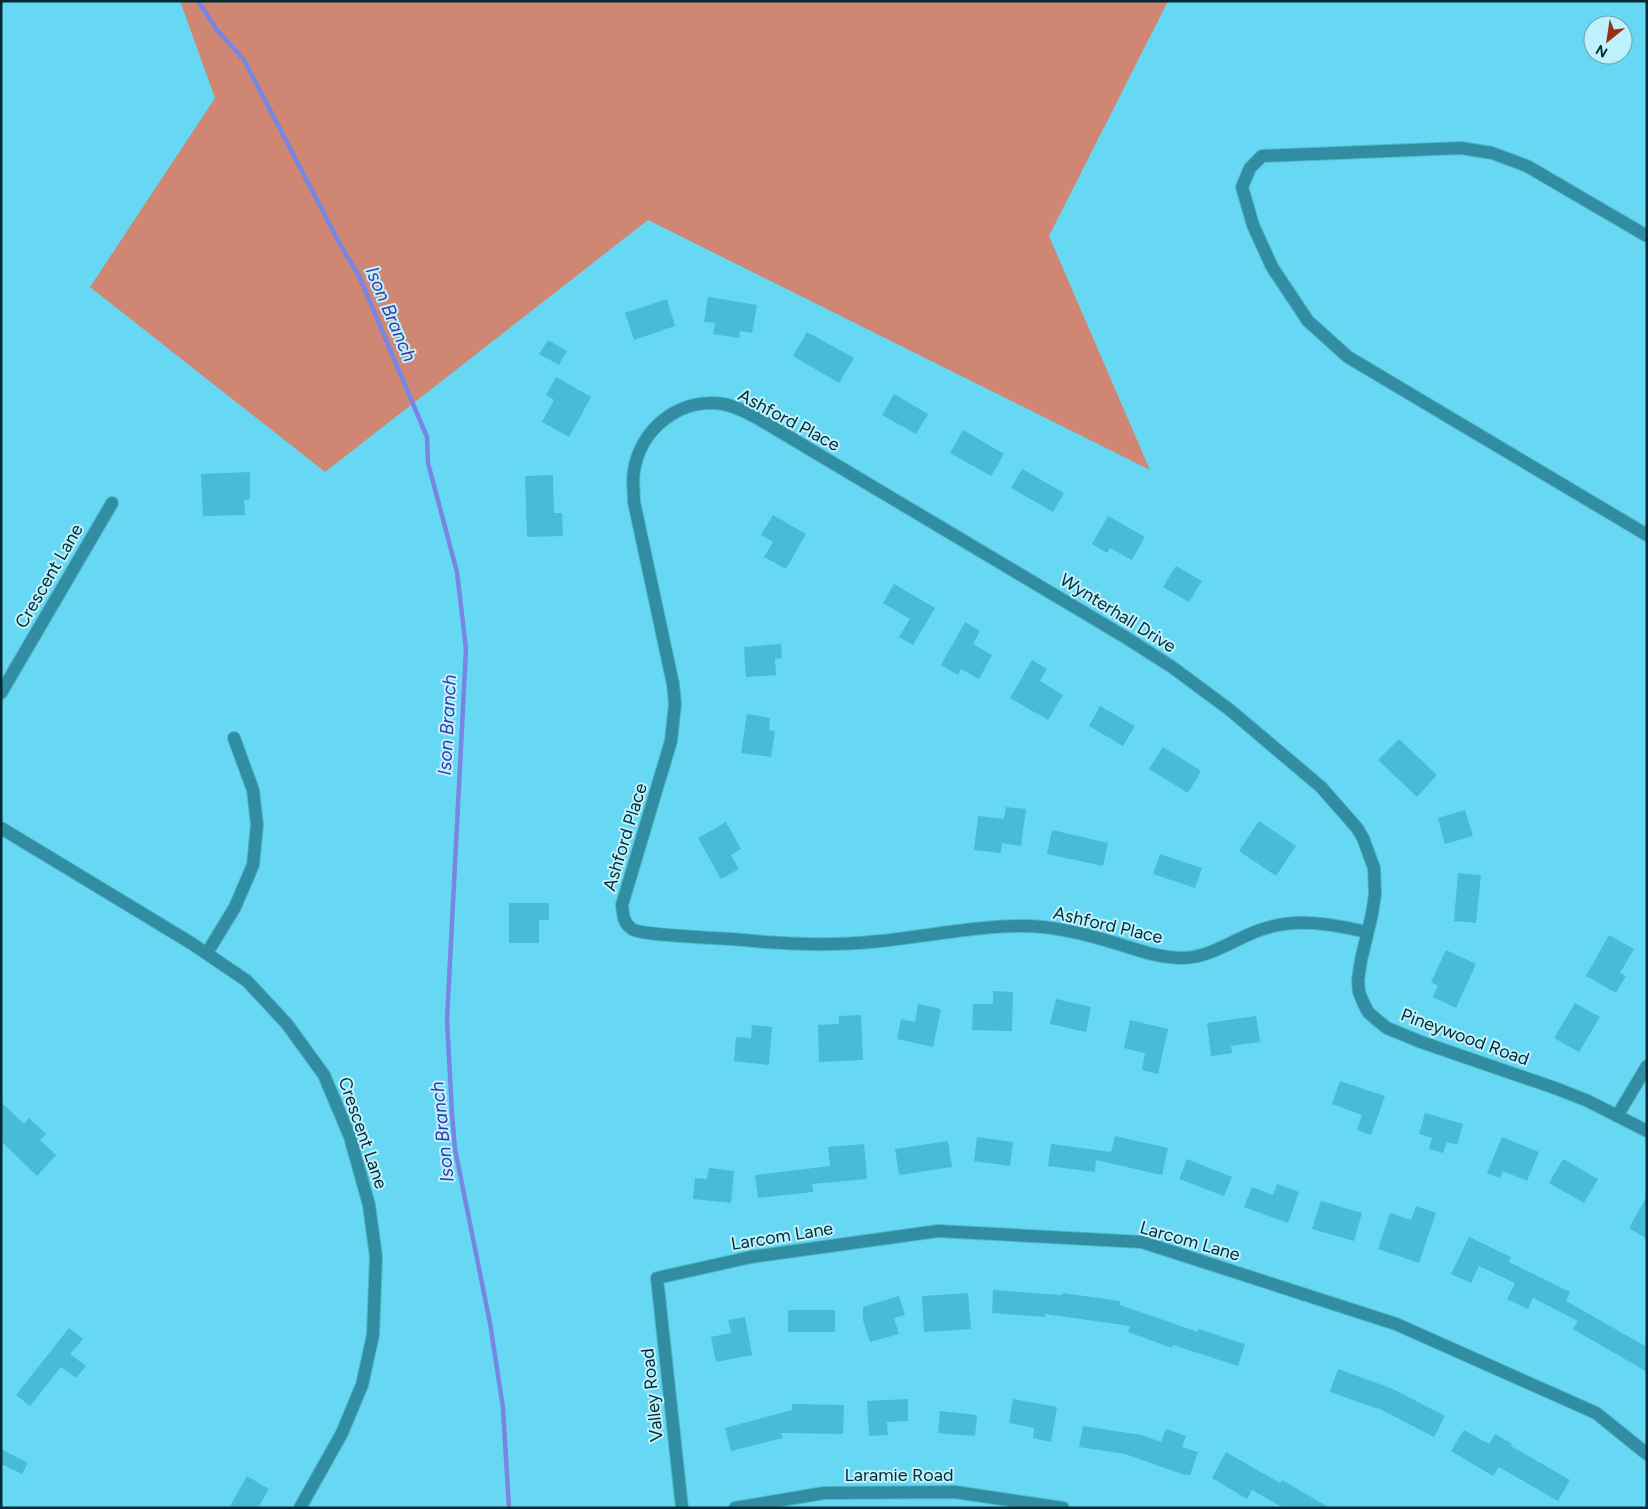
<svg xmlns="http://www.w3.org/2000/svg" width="1648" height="1509" font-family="Figtree,sans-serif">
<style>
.green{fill:#cf8773}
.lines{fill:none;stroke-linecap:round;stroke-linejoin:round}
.stream{stroke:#7886e3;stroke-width:4.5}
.building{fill:#46bcd6}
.minor-casing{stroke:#53b5cd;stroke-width:14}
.minor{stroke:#318da2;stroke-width:12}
.labels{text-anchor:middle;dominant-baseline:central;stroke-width:4;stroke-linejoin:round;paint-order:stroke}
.street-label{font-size:18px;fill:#042b33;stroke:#bef1fe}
.water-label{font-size:19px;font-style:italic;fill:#3839a5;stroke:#bef1fe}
</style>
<rect width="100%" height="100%" fill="#67d8f3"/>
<!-- green -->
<path class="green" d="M180 1H1168L1049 236 1150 470 648 220 325 472 90 287 215 98Z"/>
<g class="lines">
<!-- stream -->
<path class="stream" d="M198 1 217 30 244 60 342 248 359 276 427 437 428 463 457 572 466 649 447 1020 452 1114 455 1149 490 1323 503 1408 509 1508"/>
</g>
<!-- building -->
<path class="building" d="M708 297 757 305 752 333 740 331 739 338 713 334 715 323 704 322Z
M667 299 675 326 634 340 625 313Z
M807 332 854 358 839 383 793 356Z
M548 340 567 351 559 365 539 354Z
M556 377 591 397 569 437 542 422 554 400 546 395Z
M894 394 928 414 916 434 882 415Z
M963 430 1004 454 991 476 950 453Z
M1022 469 1064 493 1053 512 1011 488Z
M250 472V499L244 500 245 515 203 516 201 474Z
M553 475 554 513H562L563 536 527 537 525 476Z
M773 515 806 534 786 569 764 557 773 542 761 535Z
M1108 516 1145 537 1132 560 1110 548 1107 553 1092 544Z
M1176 566 1202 581 1189 602 1163 587Z
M894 584 935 608 913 645 899 637 910 619 883 603Z
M965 622 980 631 973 644 992 655 979 679 961 669 958 675 941 665Z
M781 644 782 658 775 659 776 675 746 677 744 647Z
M1032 660 1047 669 1040 681 1063 695 1048 720 1010 698Z
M1100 706 1135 726 1123 746 1089 726Z
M747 714 770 718 769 730 775 731 771 757 741 753Z
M1399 739 1437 775 1417 797 1378 760Z
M1163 747 1201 771 1188 793 1149 769Z
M1006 807 1026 809 1021 846 1002 843 1001 853 974 850 978 816 1004 819Z
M1465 810 1473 836 1445 844 1438 818Z
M1259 821 1296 846 1276 876 1239 851Z
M726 822 741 849 731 855 739 869 721 879 698 838Z
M1052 830 1108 843 1103 866 1047 854Z
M1160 854 1202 868 1195 888 1153 874Z
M1458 873 1481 875 1476 923 1454 921Z
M509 903H549V920H539V943H509Z
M1609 935 1634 949 1620 973 1626 976 1616 993 1586 976Z
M1446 950 1476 964 1456 1008 1433 997 1438 986 1431 982Z
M993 991 1013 992 1012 1031 972 1030 973 1004H993Z
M1056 999 1091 1007 1086 1032 1050 1024Z
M1575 1003 1600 1017 1579 1052 1554 1038Z
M918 1004 941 1009 933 1047 897 1039 901 1019 915 1022Z
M861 1015 863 1060 819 1062 818 1025 839 1024V1016Z
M1256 1016 1260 1042 1231 1046 1232 1053 1211 1056 1207 1023Z
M1130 1020 1168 1029 1158 1074 1142 1070 1145 1053 1124 1048Z
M752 1025 772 1027 769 1065 734 1061 736 1037 751 1038Z
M1340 1081 1385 1096 1371 1135 1357 1130 1362 1115 1332 1104Z
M1 1102 24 1124 29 1118 46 1134 40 1140 56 1155 37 1176 1 1141Z
M1425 1113 1463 1124 1457 1145 1447 1142 1443 1153 1429 1149 1432 1138 1419 1134Z
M1115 1136 1168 1148 1162 1175 1096 1160 1095 1172 1048 1166 1051 1144 1111 1152Z
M977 1137 1013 1142 1010 1166 974 1161Z
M1502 1137 1539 1152 1527 1181 1503 1171 1500 1178 1487 1173Z
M948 1141 952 1167 899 1175 895 1149Z
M864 1144 867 1179 812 1184 813 1192 758 1198 755 1175 830 1166 828 1147Z
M1187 1159 1232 1177 1224 1196 1179 1179Z
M1563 1159 1598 1179 1584 1203 1549 1183Z
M709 1168 734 1171 731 1203 693 1199 695 1178 707 1179Z
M1277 1184 1299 1192 1288 1223 1244 1207 1252 1187 1273 1195Z
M1647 1196V1239L1629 1228Z
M1321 1201 1362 1213 1354 1241 1312 1229Z
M1416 1206 1436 1213 1419 1263 1378 1249 1390 1213 1411 1220Z
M1469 1237 1511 1257 1509 1262 1570 1292 1566 1301 1647 1347V1372L1573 1329 1578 1321 1533 1298 1528 1309 1507 1299 1515 1283 1479 1266 1471 1283 1451 1274Z
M993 1290 1062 1295 1063 1293 1120 1301V1305L1198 1332V1329L1245 1344 1238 1366 1173 1345 1172 1348 1128 1332 1130 1326 1045 1314V1317L992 1313Z
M968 1293 971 1329 924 1332 922 1296Z
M899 1296 905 1315 894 1318 899 1334 870 1342 863 1320V1307Z
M788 1310H835V1332H788Z
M745 1317 752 1355 716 1362 711 1337 731 1333 728 1320Z
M69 1328 83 1339 70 1354 86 1366 76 1378 61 1367 30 1406 16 1395Z
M1338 1369 1393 1389 1445 1416 1434 1437 1378 1408V1409L1330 1392Z
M908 1399V1421L887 1422 888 1435 869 1436 867 1401Z
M1013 1399 1057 1407 1051 1442 1033 1438 1034 1428 1009 1423Z
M792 1404 844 1405 843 1434 781 1433 783 1438 731 1451 725 1428 792 1410Z
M940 1411 977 1415 975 1436 938 1433Z
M1083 1426 1141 1435 1161 1442 1166 1429 1186 1436 1182 1447 1198 1452 1190 1475H1185L1125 1454 1079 1447Z
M1464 1430 1489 1444 1495 1434 1512 1444 1511 1446 1570 1480 1558 1501 1499 1467 1493 1476 1451 1451Z
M1 1449 28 1463 22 1474 1 1464Z
M1226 1452 1280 1483 1282 1480 1330 1508H1284L1252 1490 1247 1499 1212 1478Z
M247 1476 269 1489 258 1508H229Z"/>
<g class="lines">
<defs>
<path id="minor" d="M1647 236 1527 166 1492 153 1461 148 1262 156 1250 168 1242 187 1253 225 1272 267 1308 321 1348 357 1647 535
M1 693 112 503
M1 828 191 943 247 981 287 1024 324 1075 350 1137 369 1205 376 1257 373 1335 362 1385 342 1433 300 1508
M1367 932C1331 924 1295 917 1260 930 1234 939 1212 957 1183 958 1159 958 1138 950 1115 943 1086 934 1054 926 1023 926 976 926 928 936 880 941 834 946 790 945 744 940 725 938 642 936 632 929 623 923 623 914 622 905L671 741 675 704 673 684 634 502C634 492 632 480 634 471 640 429 680 397 723 404 736 406 748 413 759 419L1125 637 1172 667 1230 710 1321 787 1357 828 1363 838 1374 868 1375 894 1372 914 1361 960 1358 980 1359 992 1363 1002 1368 1012 1377 1020 1387 1028 1421 1042 1555 1088 1588 1101 1647 1131
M207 953 235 907 253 865 257 825 253 790 234 738
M1617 1116 1647 1066
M682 1508 657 1278 751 1257 938 1231 1142 1242 1396 1324 1596 1413 1647 1454
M735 1508 824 1493 955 1492 1063 1508"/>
</defs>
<!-- minor casing -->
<use href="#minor" class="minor-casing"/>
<!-- minor -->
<use href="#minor" class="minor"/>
</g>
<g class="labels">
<!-- street labels -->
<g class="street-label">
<text transform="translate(789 420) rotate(28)">Ashford Place</text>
<text transform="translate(49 576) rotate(-60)">Crescent Lane</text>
<text transform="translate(1118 613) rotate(32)">Wynterhall Drive</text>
<text transform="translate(625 837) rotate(-73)">Ashford Place</text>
<text transform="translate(1108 925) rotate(13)">Ashford Place</text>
<text transform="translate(1465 1037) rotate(20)">Pineywood Road</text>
<text transform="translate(363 1133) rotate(71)">Crescent Lane</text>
<text transform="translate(782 1236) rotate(-9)">Larcom Lane</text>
<text transform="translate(1190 1241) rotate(16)">Larcom Lane</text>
<text transform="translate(652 1395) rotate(-96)">Valley Road</text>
<text x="899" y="1475">Laramie Road</text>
</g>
<!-- water labels -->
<g class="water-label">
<text transform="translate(391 314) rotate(67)">Ison Branch</text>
<text transform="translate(447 725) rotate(-87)">Ison Branch</text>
<text transform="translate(442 1132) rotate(-96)">Ison Branch</text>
</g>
</g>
<!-- border -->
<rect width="1648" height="1509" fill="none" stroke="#042b33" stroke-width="5"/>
<!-- north arrow -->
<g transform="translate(1608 40) rotate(210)"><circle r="24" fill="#bef1fe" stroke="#74a2ad"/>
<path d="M0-4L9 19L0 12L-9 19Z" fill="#983114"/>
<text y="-8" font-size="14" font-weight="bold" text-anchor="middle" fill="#042b33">N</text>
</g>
</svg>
